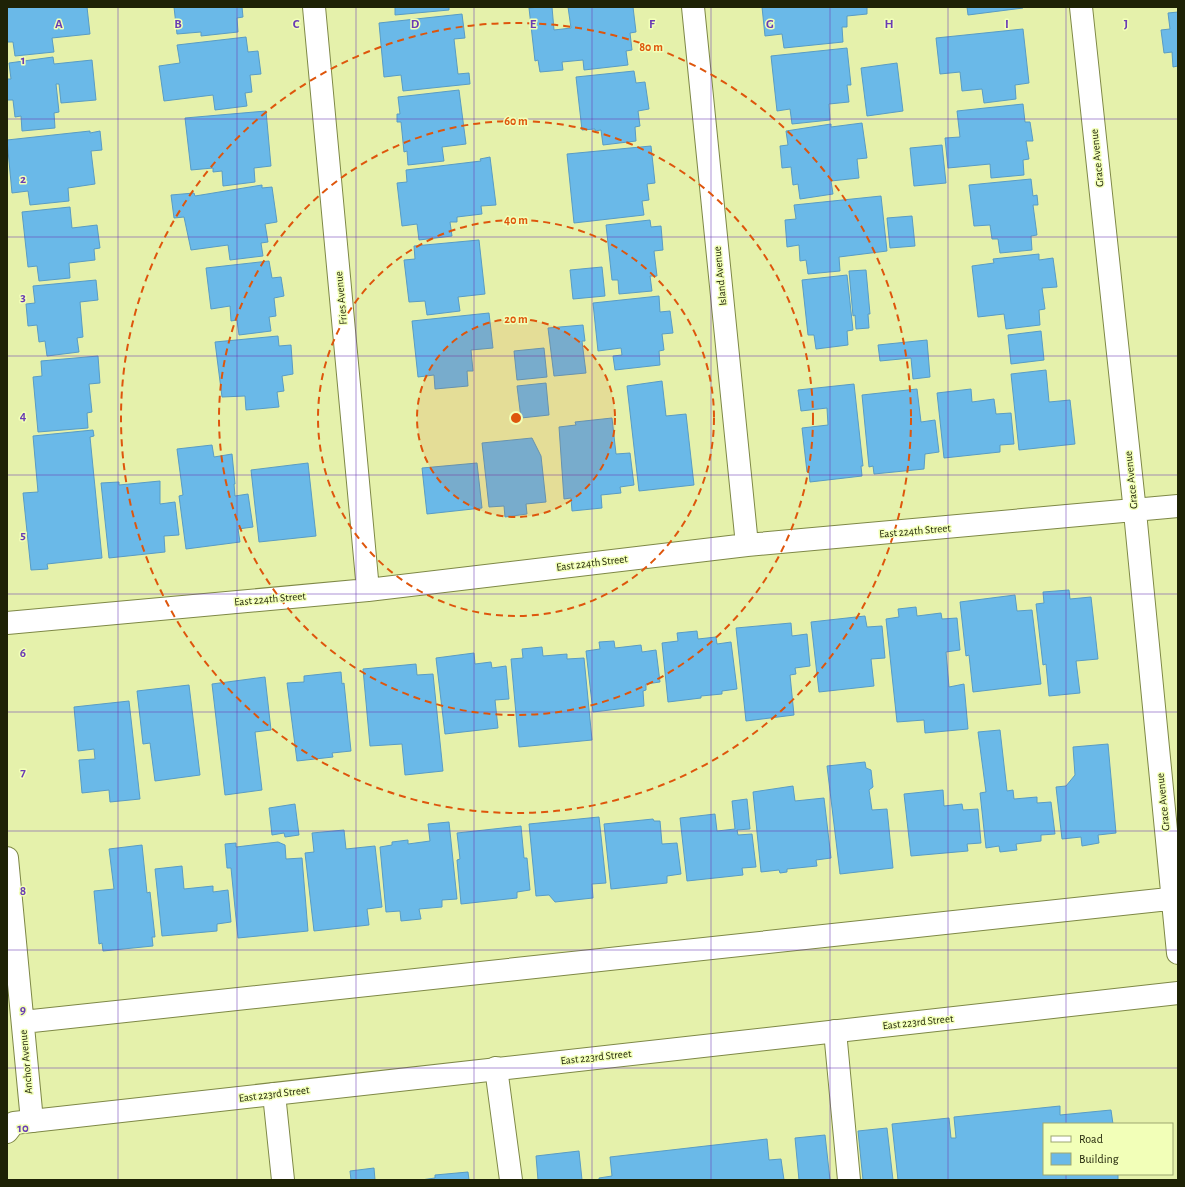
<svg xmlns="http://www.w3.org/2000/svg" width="1185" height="1187" font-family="'Alegreya Sans',sans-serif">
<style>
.building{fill:#6ab9e8;stroke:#599cc4}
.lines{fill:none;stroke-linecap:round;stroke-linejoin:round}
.minor-casing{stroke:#7e8846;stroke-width:24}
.major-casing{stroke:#7e8846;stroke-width:24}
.minor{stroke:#fff;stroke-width:22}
.major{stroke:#fff;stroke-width:22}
.grid{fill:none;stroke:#6a3cb4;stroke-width:1;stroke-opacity:0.55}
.ring{fill:none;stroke:#de560c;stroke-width:2;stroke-dasharray:7 5}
.labels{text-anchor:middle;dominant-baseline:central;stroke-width:3;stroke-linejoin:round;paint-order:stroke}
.street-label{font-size:11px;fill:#1e2206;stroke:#f2ffb8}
.grid-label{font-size:13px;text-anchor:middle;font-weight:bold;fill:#6a3cb4;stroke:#f2ffb8;stroke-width:3;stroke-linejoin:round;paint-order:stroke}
.centre{fill:#de560c;stroke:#f2ffb8;stroke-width:2}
.ring-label{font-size:12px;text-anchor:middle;font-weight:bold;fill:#de560c;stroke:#f2ffb8;stroke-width:3;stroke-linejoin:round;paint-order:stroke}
</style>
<rect width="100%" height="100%" fill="#e5f1ab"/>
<!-- building -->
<path class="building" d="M7 7H87L90 34 52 38 54 52 15 56 13 42H7Z
M174 7H242L243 17 237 18 238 32 201 36V32L177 34Z
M395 7H449V10L395 15Z
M540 7H552L554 30 571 28 568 7H633L636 32 630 33 632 50 626 51 628 65 584 70 583 60 562 62 563 70 540 72 538 60 535 61 529 8Z
M762 7H867V14L847 16V27H842L843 42 784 48 782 34 765 36Z
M967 7H1023V8L968 15Z
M1178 12V66L1173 67 1172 52 1164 53 1161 30 1170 29 1168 13Z
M462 14 465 38 454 39 458 74 469 73 470 84 403 91 401 75 384 77 379 23Z
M1023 29 1029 83 1015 85 1016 99 984 103 982 89 962 91 960 72 940 74 936 38Z
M246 37 248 52 258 51 261 74 250 75 252 92 245 93 247 106 215 110 213 95 164 101 159 66 180 63 177 45Z
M847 48 851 85H847L849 102 829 104 830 120 792 124 790 109 777 111 771 56Z
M53 57 54 64 92 60 96 100 61 103 59 84H56L59 112 54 113 55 128 22 131 21 116 15 117 13 100H7V79H11L9 63Z
M897 63 903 111 867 116 861 68Z
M634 71 636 83 645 82 649 109 638 111 640 126 635 127 636 141 603 145 601 130 595 131V129L582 130 576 77Z
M459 90 466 144 442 147 444 161 408 165 407 151 404 152 401 122H397V114H400L398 97Z
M1023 104 1025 122H1030L1033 141H1026L1029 159 1023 160 1024 175 991 178 990 164 948 168 945 138 960 137 957 111Z
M266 111 271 166 254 168 255 182 223 186 222 171 213 172V168L191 170 185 118Z
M862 123 867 158 857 159 859 178 831 181 833 194 800 199 798 184 793 185 791 167 782 168 780 146 788 145 786 131 831 124V127Z
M90 131V133L100 131 102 150 91 151 95 184 68 188 69 201 30 205 28 191 12 193 7 140Z
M942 145 946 183 914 186 910 148Z
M651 146 655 183 647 184 649 200 642 201 644 215 574 223 567 154Z
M490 157 496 205 481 206 482 214 457 217V222H450L452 236 419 240 417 224 402 226 397 183 407 182 406 170 481 161 480 159Z
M1031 179 1033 196 1037 195 1038 205H1033L1037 235 1031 236 1032 250 1000 253 998 239H992L990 225 974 226 969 185Z
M262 185V188L272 187 277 222 265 224 268 242 261 243 263 256 230 260 228 245 191 250 184 217 174 218 171 195 194 193 195 196Z
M881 196 887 251 839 257 840 271 808 274 806 260 800 261 799 245 787 247 785 220 796 219 794 205Z
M70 207 72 228 97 225 100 248 94 249 95 260 69 263 70 278 39 281 37 266 28 267 22 212Z
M912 216 915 246 890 248 887 218Z
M650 220 651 227 661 226 663 250 654 251 657 276H650L652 291 619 294 618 280H612L606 225Z
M479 240 485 294 458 297 460 311 427 315 425 301 409 302 404 260 415 259 414 246Z
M1039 254V260L1053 258 1057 287 1042 288 1045 309 1039 310 1040 325 1006 329 1004 314 978 317 972 266 994 263 993 259Z
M269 261 272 278 281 277 284 296 274 298 276 316 269 317 271 331 239 335 237 320 231 321 230 306 211 309 206 268Z
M602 267 605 296 573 299 570 270Z
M866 270 870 314H868L869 328 856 329 855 315 853 316 849 271Z
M847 275 853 330 847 331 848 345 816 349 814 335H808L802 280Z
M96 280 98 300 80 302 83 337 77 338 79 352 47 356 45 341 39 342 37 325 28 326 26 304 35 303 33 286Z
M659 296 660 312 670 311 673 333 662 334 664 350 659 351 660 365 615 370 613 356 622 355 621 348 598 351 593 303Z
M489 313 493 348 471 350 473 371H467L468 386 435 389 434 375 418 377 412 321Z
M583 325 585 341H582L586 373 554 376 548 328Z
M1041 331 1044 360 1011 364 1008 335Z
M278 336 279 346 291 345 293 374 282 376 284 391 277 392 279 407 246 410 245 396 222 397 215 342Z
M927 340 930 377 913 379 911 358 880 361 878 345Z
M544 348 547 377 517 380 514 351Z
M98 356 100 383 89 384 92 412 87 413 88 428 38 432 33 377 42 376 41 361Z
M1046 370 1049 402 1070 400 1075 444 1019 450 1011 374Z
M662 381 666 416 686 414 694 485 639 491 627 386Z
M546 383 549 415 521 418 517 386Z
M854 384 863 466H861L862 476 810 482 809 472H807L802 428 828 425 827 408 801 411 798 390Z
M917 389 921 422 935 420 939 452 925 454 924 469 874 474 873 466 869 467 862 395Z
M971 389 972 402 994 399 996 414 1011 413 1014 444 1000 445V452L944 458 937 393Z
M612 418 616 454 630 453 634 485 620 487 621 493 601 495 602 508 572 511 571 498 564 499 559 427 576 425 575 422Z
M93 430 94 436 90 437 102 558 47 564 48 569 31 570 23 493 38 492 33 436Z
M532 438 541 456 546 502 526 504 527 514 505 517 504 506 489 507 482 443Z
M212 445 214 457 232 454 235 484H234L235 496 248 494 253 527 238 529 240 542 186 549 179 496 183 495 177 449Z
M308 463 316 536 259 542 251 470Z
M477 463 482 508 427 514 422 468Z
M160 481V504L175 502 179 535 164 536 165 552 109 558 101 483 119 482V485Z
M1069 590 1070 599 1091 597 1098 659 1076 661 1080 693 1049 696 1046 664 1043 665 1036 604 1044 603 1043 592Z
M1015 595 1017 611 1032 610 1041 684 973 692 969 655 966 656 960 602Z
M916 607 917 616 941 613 942 619 957 618 960 650 946 652 949 687 964 684 968 729 925 733 924 720 897 722 886 619 899 617 898 609Z
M865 616 867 627 882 626 885 658 871 659 874 686 819 692 811 622Z
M791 623 792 636 807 634 810 666 795 668 796 674 790 675 794 715 746 721 736 628Z
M697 631 698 639 716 637 717 644 731 642 737 689 722 691V694L701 696V698L668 702 662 643 678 641 677 633Z
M614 641 615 648 641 645 642 652 656 650 660 682 646 684V690L643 691 644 706 593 712 586 651 600 649 599 642Z
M542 647 543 656 567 654V659L584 658 592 740 519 747 511 659 523 658 522 649Z
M474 653 475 664 491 662 492 668 506 666 509 699 495 700 498 728 445 734 436 658Z
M416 664 417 675 433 674 443 771 405 775 402 744 370 746 363 669Z
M341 672 342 684 344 683 351 751 332 753 333 757 297 761 287 683 304 682V676Z
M265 677 271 730 255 732 262 790 225 795 212 684Z
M189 685 200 775 155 781 150 743 143 744 137 691Z
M129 701 140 799 110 802 109 790 82 793 79 760 95 759 94 749 78 751 74 707Z
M1000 730 1007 791 1013 790 1014 799 1037 797V803L1051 802 1055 834 1041 835V841L1016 844 1017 850 1000 852 999 846 986 848 980 793 986 792 978 732Z
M1108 744 1116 833 1098 835 1099 843 1082 846 1081 837 1062 839 1056 787 1066 786 1075 775 1073 747Z
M865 762 866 768 871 770 873 787 869 790 872 810 887 809 893 868 840 874 827 766Z
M793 786 795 801 824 798 831 858 816 860 817 866 787 869V872L780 873 779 870 761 872 753 792Z
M943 790 944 806 962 804 963 810 978 809 981 843 967 844 968 851 911 856 904 794Z
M747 799 750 829 737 830 738 835 752 834 756 867 742 868 743 875 687 881 680 818 715 814 717 831 735 829 732 801Z
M295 804 299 835 285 837 284 833 272 835 269 808Z
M599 817 606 883 592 884 593 898 555 902 549 895 536 896 529 824Z
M653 819 654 821H660L662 844 677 843 681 874 667 876V883L611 889 604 824Z
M449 822 457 899 442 900V907L419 909 421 919 401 921 400 911 386 912 380 847 392 845V842L408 840V844L430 841 428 824Z
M521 826 524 858H527L530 890 517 892V898L461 904 457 860 460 859 457 833Z
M344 830 346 849 375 846 382 907 367 909 369 925 314 931 305 853 314 852 312 833Z
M278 842 285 845 286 859 302 858 308 931 238 938 231 868H227L225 844 236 843V847Z
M142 845 147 893 150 892 155 937H152L153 946 103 951 102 943 99 944 94 891 114 889 109 849Z
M182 866 184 889 213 886V892L228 890 231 922 217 924V931L162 936 155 869Z
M1060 1106V1115L1111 1110 1113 1124H1044V1174H1118V1180H898L892 1124 949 1118 951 1138H956L954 1117Z
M887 1128 893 1180H863L858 1131Z
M825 1135 830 1180H799L795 1138Z
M767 1139 769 1160 781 1159 784 1180H599V1178L612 1176 610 1157Z
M579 1151 582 1180H538L536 1156Z
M374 1168 375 1180H351L350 1171Z
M468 1172 469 1180H421L435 1178V1175Z"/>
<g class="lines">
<defs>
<path id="minor" d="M314 7 368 590
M693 7 747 545
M1081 7 1135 512 1178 953
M7 623 368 590 747 545 1178 506
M7 858 32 1121
M23 1022 1178 898
M835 1031 849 1180
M496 1068 511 1180
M274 1094 283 1180"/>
<path id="major" d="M7 1132 14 1123 1178 993"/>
</defs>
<!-- minor casing -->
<use href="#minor" class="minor-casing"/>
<!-- major casing -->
<use href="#major" class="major-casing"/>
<!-- minor -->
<use href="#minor" class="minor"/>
<!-- major -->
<use href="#major" class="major"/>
</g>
<!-- grid -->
<path class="grid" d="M118 7V1180M237 7V1180M356 7V1180M474 7V1180M592 7V1180M711 7V1180M830 7V1180M948 7V1180M1066 7V1124M7 119H1178M7 237H1178M7 356H1178M7 475H1178M7 594H1178M7 712H1178M7 831H1178M7 950H1178M7 1068H1178M1066 1174V1180"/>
<!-- distance rings -->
<circle cx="516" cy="418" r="99" fill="#de560c" fill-opacity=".12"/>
<g class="ring">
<circle cx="516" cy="418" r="99"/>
<circle cx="516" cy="418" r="198"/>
<circle cx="516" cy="418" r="297"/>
<circle cx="516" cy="418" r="395"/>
</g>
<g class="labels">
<!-- street labels -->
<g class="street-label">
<text transform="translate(1097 158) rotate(-96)">Grace Avenue</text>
<text transform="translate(720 276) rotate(-96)">Island Avenue</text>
<text transform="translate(341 298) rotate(-95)">Fries Avenue</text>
<text transform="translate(1131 480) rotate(-96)">Grace Avenue</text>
<text transform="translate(915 531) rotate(-5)">East 224th Street</text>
<text transform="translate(592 563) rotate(-7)">East 224th Street</text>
<text transform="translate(270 599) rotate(-5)">East 224th Street</text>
<text transform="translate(1163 802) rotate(-96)">Grace Avenue</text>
<text transform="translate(918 1022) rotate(-6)">East 223rd Street</text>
<text transform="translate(596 1057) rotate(-6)">East 223rd Street</text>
<text transform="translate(26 1062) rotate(-95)">Anchor Avenue</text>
<text transform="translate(274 1094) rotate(-7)">East 223rd Street</text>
</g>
</g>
<g class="grid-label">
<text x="59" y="28">A</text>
<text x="178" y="28">B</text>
<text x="296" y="28">C</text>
<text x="415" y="28">D</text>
<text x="533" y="28">E</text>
<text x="652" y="28">F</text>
<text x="770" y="28">G</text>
<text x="889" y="28">H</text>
<text x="1007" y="28">I</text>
<text x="1126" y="28">J</text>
<text x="23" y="64">1</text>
<text x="23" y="183">2</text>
<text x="23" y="301">3</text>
<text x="23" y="420">4</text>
<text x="23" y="539">5</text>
<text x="23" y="657">6</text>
<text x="23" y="776">7</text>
<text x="23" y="895">8</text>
<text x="23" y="1014">9</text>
<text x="23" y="1132">10</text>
</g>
<circle cx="516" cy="418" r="6" class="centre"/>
<g class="ring-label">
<text x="651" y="51">80 m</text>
<text x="516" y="125">60 m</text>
<text x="516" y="224">40 m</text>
<text x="516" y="323">20 m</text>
</g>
<!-- border -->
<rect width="1185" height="1187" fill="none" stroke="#1e2206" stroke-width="16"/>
<!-- legend -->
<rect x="1043" y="1123" width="130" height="52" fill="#f2ffb8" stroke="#9da771"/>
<rect x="1051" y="1136" width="20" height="6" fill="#ffffff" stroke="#9da771"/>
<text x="1079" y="1143" font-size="12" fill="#1e2206">Road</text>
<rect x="1051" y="1153" width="20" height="12" fill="#6ab9e8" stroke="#9da771"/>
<text x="1079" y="1163" font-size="12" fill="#1e2206">Building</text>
</svg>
